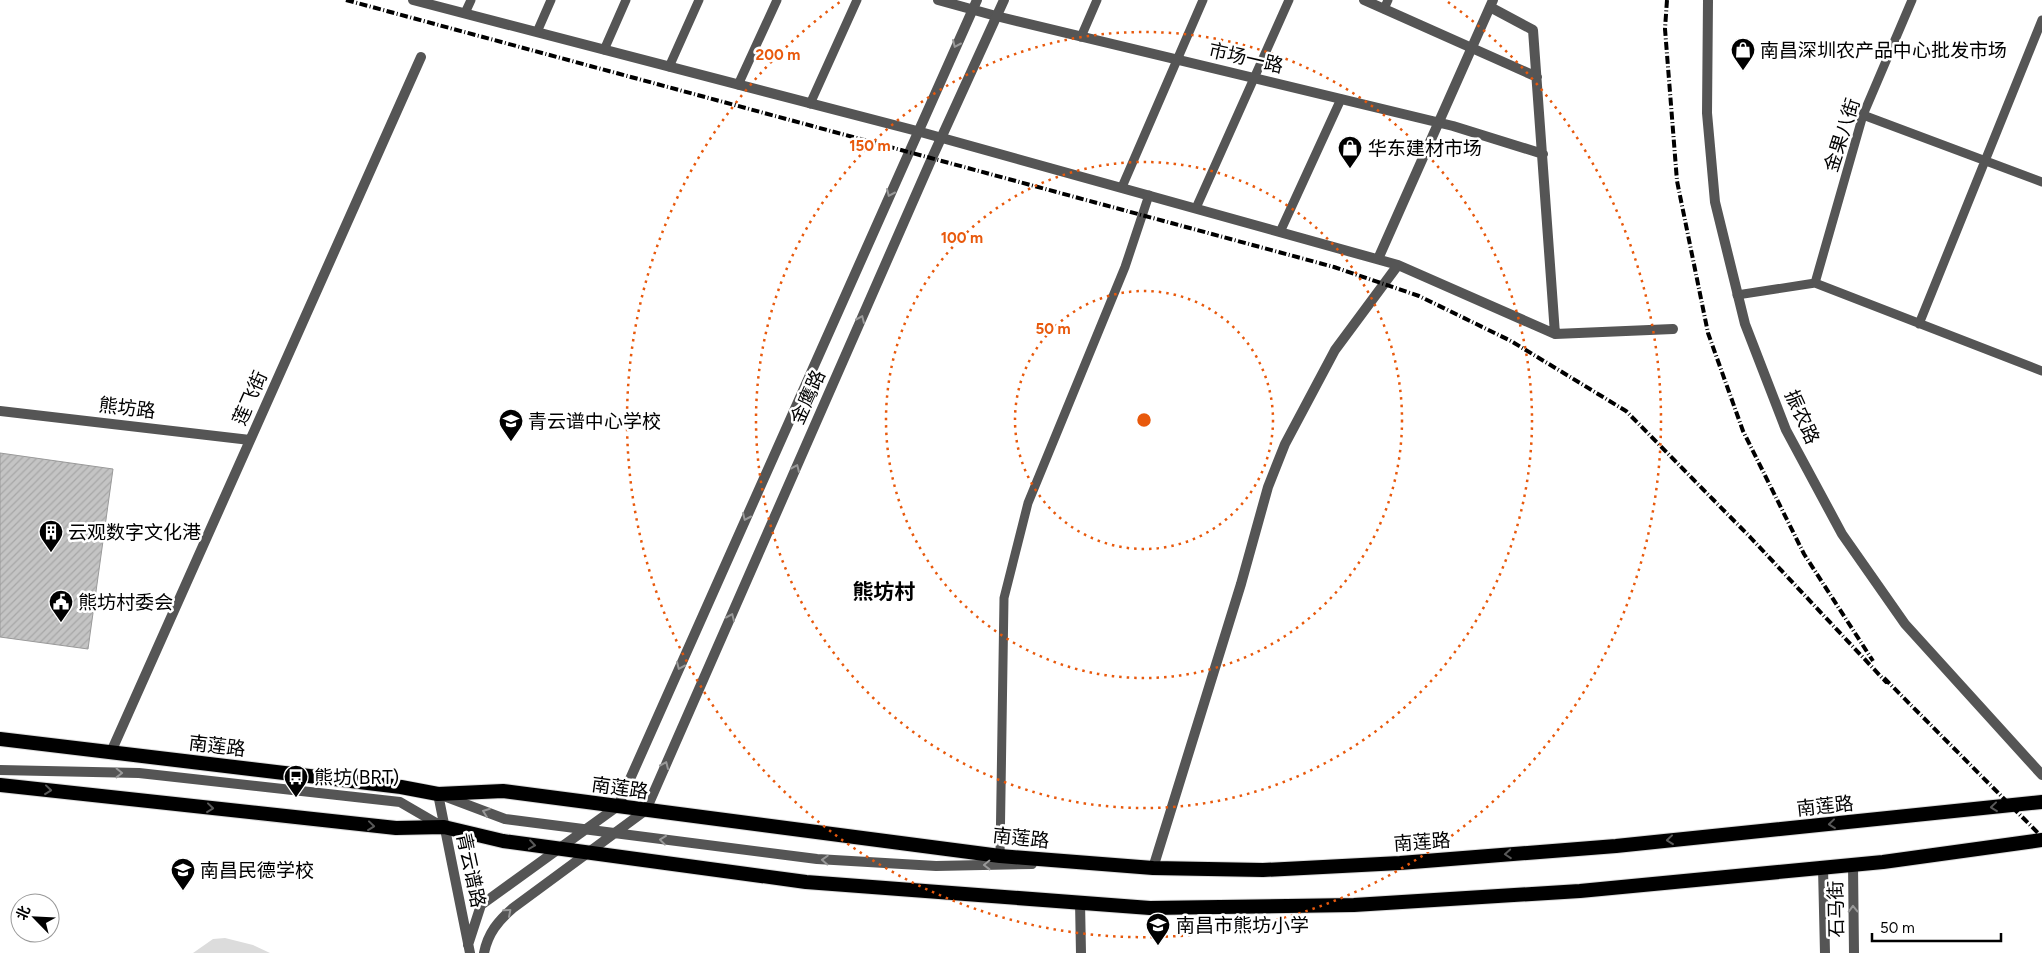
<svg xmlns="http://www.w3.org/2000/svg" width="2042" height="953" font-family="Figtree,'Noto Sans SC',sans-serif">
<style>
.pitch{fill:#dcdcdc}
.building{fill:url(#building-hatch);stroke:#999}
.lines{fill:none;stroke-linecap:round;stroke-linejoin:round}
.trunk-casing{stroke:#dbdbdb;stroke-width:16}
.service{stroke:#555;stroke-width:9}
.minor{stroke:#555;stroke-width:10}
.tertiary{stroke:#555;stroke-width:10}
.trunk{stroke:#000;stroke-width:14}
.rail{stroke:#000;stroke-width:4;stroke-dasharray:8 2.5 1 2.5;stroke-linecap:butt}
.oneway{stroke:#999}
.oneway2{stroke:#595959}
.ring{fill:none;stroke:#e8590c;stroke-width:2.5;stroke-dasharray:2.5 5}
.labels{text-anchor:middle;dominant-baseline:central;stroke-width:5;stroke-linejoin:round;paint-order:stroke}
.poi-label{font-size:19px;fill:#000;stroke:#fff;text-anchor:start}
.street-label{font-size:19px;fill:#000;stroke:#fff}
.quarter-label{font-size:21px;font-weight:bold;fill:#000;stroke:#fff}
.centre{fill:#e8590c;stroke:#fff;stroke-width:2.5}
.ring-label{font-size:15px;text-anchor:middle;font-weight:bold;fill:#e8590c;stroke:#fff;stroke-width:5;stroke-linejoin:round;paint-order:stroke}
</style>
<defs>
<pattern id="building-hatch" width="6" height="6" patternUnits="userSpaceOnUse" patternTransform="scale(1.25)"><rect width="6" height="6" fill="#c4c4c4"/><path d="M-1 1l2-2M0 6l6-6M5 7l2-2" fill="none" stroke="#a7a7a7"/></pattern>
</defs>
<rect width="100%" height="100%" fill="#fff"/>
<!-- pitch -->
<path class="pitch" d="M225 938 253 945 270 953H193L213 939Z"/>
<!-- building -->
<path class="building" d="M0 453 113 469 88 649 0 637Z"/>
<g class="lines">
<defs>
<path id="trunk" d="M0 739 401 787 438 794 503 791 1000 856 1153 868 1263 870 1400 863 1616 846 2042 802
M0 785 396 828 444 827 503 841 806 882 1150 908 1354 905 1580 891 1883 862 2042 840"/>
</defs>
<!-- trunk casing -->
<use href="#trunk" class="trunk-casing"/>
<!-- service -->
<path class="service" d="M1384 9 1388 0
M465 13 471 0
M537 32 551 0
M1081 37 1097 0
M604 50 626 0
M669 67 699 0
M738 85 777 0
M810 104 857 0
M1863 115 2042 182
M1122 187 1203 0
M1196 208 1289 0
M1280 232 1341 99
M1815 283 1863 115 1912 0
M1737 295 1815 283 2042 371
M1919 324 2042 20
M1000 856 1004 598 1028 503 1125 267 1149 195"/>
<!-- minor -->
<path class="minor" d="M413 0 917 131 1398 265 1555 334 1673 329
M938 0 996 16 1453 126 1543 154
M1364 0 1537 77
M1708 0 1707 113 1715 202 1745 324 1786 430 1842 534 1905 624 2042 775
M1490 7 1533 30 1555 334
M1378 259 1493 0
M0 411 250 440
M111 752 421 57
M1853 865 1854 953
M1153 868 1241 584 1268 487 1285 444 1335 350 1398 265
M1823 868 1825 953
M1080 902 1081 953"/>
<!-- tertiary -->
<path class="tertiary" d="M0 770 139 773 400 802 443 827
M438 794 470 953
M444 796 505 819 817 859 936 866 1032 864
M468 945 481 905 618 806 977 0
M484 953C488 933 498 921 513 908L646 810 932 158 1004 0"/>
<!-- trunk -->
<use href="#trunk" class="trunk"/>
<!-- rail -->
<path class="rail" d="M346 0 1334 267 1419 296 1511 341 1626 411 1750 537 1887 683
M1667 0 1665 29 1677 181 1708 333 1743 431 1804 554 1873 661
M1884 678 2042 837"/>
</g>
<!-- one-way arrows -->
<defs><path id="oneway-chevron" d="M-2-3.5L2.5 0L-2 3.5" fill="none" stroke-width="1.6" stroke-linecap="round" stroke-linejoin="round" transform="scale(1.25)"/></defs>
<g class="oneway">
<use href="#oneway-chevron" transform="translate(956 44) rotate(114)"/>
<use href="#oneway-chevron" transform="translate(890 193) rotate(114)"/>
<use href="#oneway-chevron" transform="translate(861 319) rotate(-66)"/>
<use href="#oneway-chevron" transform="translate(796 468) rotate(-66)"/>
<use href="#oneway-chevron" transform="translate(746 517) rotate(114)"/>
<use href="#oneway-chevron" transform="translate(731 617) rotate(-66)"/>
<use href="#oneway-chevron" transform="translate(680 666) rotate(114)"/>
<use href="#oneway-chevron" transform="translate(665 765) rotate(-66)"/>
<use href="#oneway-chevron" transform="translate(119 773) rotate(1)"/>
<use href="#oneway-chevron" transform="translate(486 812) rotate(-160)"/>
<use href="#oneway-chevron" transform="translate(663 840) rotate(-173)"/>
<use href="#oneway-chevron" transform="translate(825 860) rotate(-177)"/>
<use href="#oneway-chevron" transform="translate(987 865) rotate(179)"/>
<use href="#oneway-chevron" transform="translate(1853 909) rotate(-91)"/>
<use href="#oneway-chevron" transform="translate(508 912) rotate(-41)"/>
</g>
<g class="oneway2">
<use href="#oneway-chevron" transform="translate(48 790) rotate(6)"/>
<use href="#oneway-chevron" transform="translate(1994 807) rotate(174)"/>
<use href="#oneway-chevron" transform="translate(210 808) rotate(6)"/>
<use href="#oneway-chevron" transform="translate(1832 824) rotate(174)"/>
<use href="#oneway-chevron" transform="translate(371 826) rotate(6)"/>
<use href="#oneway-chevron" transform="translate(1670 840) rotate(174)"/>
<use href="#oneway-chevron" transform="translate(532 845) rotate(8)"/>
<use href="#oneway-chevron" transform="translate(1508 854) rotate(176)"/>
</g>
<!-- distance rings -->
<g class="ring">
<circle cx="1144" cy="420" r="129"/>
<circle cx="1144" cy="420" r="258"/>
<circle cx="1144" cy="420" r="388"/>
<path d="M1448 2A517 517 0 1 1 840 2"/>
</g>
<!-- icons -->
<defs>
<symbol id="shop-pin" viewBox="-11 -11 22 30"><path d="M0 17L-7.5 6A9.5 9.5 0 1 1 7.5 6Z" fill="#000" stroke="#fff"/><path d="M-5-2.5h2.3a2.7 3.5 0 0 1 5.4 0H5L5.5 6h-11ZM-1.5-2.5h3a1.5 2.3 0 0 0-3 0Z" fill="#fff"/></symbol>
<symbol id="school-pin" viewBox="-11 -11 22 30"><path d="M0 17L-7.5 6A9.5 9.5 0 1 1 7.5 6Z" fill="#000" stroke="#fff"/><path d="M0-5L7-2L0 1L-7-2ZM-4 1L0 2.5L4 1V4Q0 6-4 4Z" fill="#fff"/></symbol>
<symbol id="building-pin" viewBox="-11 -11 22 30"><path d="M0 17L-7.5 6A9.5 9.5 0 1 1 7.5 6Z" fill="#000" stroke="#fff"/><path d="M-4-6H4V6H1V3H-1V6H-4ZM-2.5-4.3h1.7v1.8h-1.7ZM.8-4.3h1.7v1.8H.8ZM-2.5-1h1.7V.8h-1.7ZM.8-1h1.7V.8H.8Z" fill="#fff"/></symbol>
<symbol id="civic-pin" viewBox="-11 -11 22 30"><path d="M0 17L-7.5 6A9.5 9.5 0 1 1 7.5 6Z" fill="#000" stroke="#fff"/><path d="M-.6-6.5H3V-4.5H.6V-3L4-1V1h2V6H-6V1h2V-1L-.6-3ZM-1.2 2.5V6h2.4V2.5Z" fill="#fff"/></symbol>
<symbol id="bus-pin" viewBox="-11 -11 22 30"><path d="M0 17L-7.5 6A9.5 9.5 0 1 1 7.5 6Z" fill="#000" stroke="#fff"/><path d="M-5-6H5V4H4V6H2V4H-2V6H-4V4H-5ZM-3.5-4V0h7V-4ZM-3.5 1.2v1.5H-2V1.2ZM2 1.2v1.5H3.5V1.2Z" fill="#fff"/></symbol>
</defs>
<g fill-rule="evenodd">
<use href="#shop-pin" x="1729" y="36" width="28" height="38"/>
<use href="#shop-pin" x="1336" y="134" width="28" height="38"/>
<use href="#school-pin" x="497" y="407" width="28" height="38"/>
<use href="#building-pin" x="37" y="518" width="28" height="38"/>
<use href="#civic-pin" x="47" y="588" width="28" height="38"/>
<use href="#bus-pin" x="282" y="763" width="28" height="38"/>
<use href="#school-pin" x="169" y="856" width="28" height="38"/>
<use href="#school-pin" x="1144" y="911" width="28" height="38"/>
</g>
<g class="labels">
<!-- poi labels -->
<g class="poi-label">
<text x="1760" y="50">南昌深圳农产品中心批发市场</text>
<text x="1368" y="148">华东建材市场</text>
<text x="528" y="421">青云谱中心学校</text>
<text x="68" y="532">云观数字文化港</text>
<text x="78" y="602">熊坊村委会</text>
<text x="314" y="777">熊坊(BRT)</text>
<text x="200" y="870">南昌民德学校</text>
<text x="1176" y="925">南昌市熊坊小学</text>
</g>
<!-- street labels -->
<g class="street-label">
<text transform="translate(1246 58) rotate(13)">市场一路</text>
<text transform="translate(1842 135) rotate(-72)">金果八街</text>
<text transform="translate(808 397) rotate(-66)">金鹰路</text>
<text transform="translate(250 398) rotate(-66)">莲飞街</text>
<text transform="translate(127 408) rotate(7)">熊坊路</text>
<text transform="translate(1802 417) rotate(66)">振农路</text>
<text transform="translate(217 746) rotate(7)">南莲路</text>
<text transform="translate(620 788) rotate(8)">南莲路</text>
<text transform="translate(1825 806) rotate(-6)">南莲路</text>
<text transform="translate(1021 838) rotate(6)">南莲路</text>
<text transform="translate(1422 842) rotate(-4)">南莲路</text>
<text transform="translate(471 870) rotate(78)">青云谱路</text>
<text transform="translate(1836 909) rotate(-91)">石马街</text>
</g>
<!-- quarter labels -->
<g class="quarter-label">
<text x="884" y="591">熊坊村</text>
</g>
</g>
<circle cx="1144" cy="420" r="8" class="centre"/>
<g class="ring-label">
<text x="778" y="60">200 m</text>
<text x="870" y="151">150 m</text>
<text x="962" y="243">100 m</text>
<text x="1053" y="334">50 m</text>
</g>
<!-- north arrow -->
<g transform="translate(35 918) rotate(294)"><circle r="24" fill="#ffffff" stroke="#999999"/>
<path d="M0-4L9 19L0 12L-9 19Z" fill="#000000"/>
<text y="-8" font-size="14" font-weight="bold" text-anchor="middle" fill="#000000">北</text>
</g>
<!-- scale -->
<path d="M1872 933v8h129v-8" fill="none" stroke="#000000" stroke-width="2.5"/>
<text x="1880" y="933" font-size="15" fill="#000000" stroke="#ffffff" stroke-width="4" paint-order="stroke">50 m</text>
</svg>
